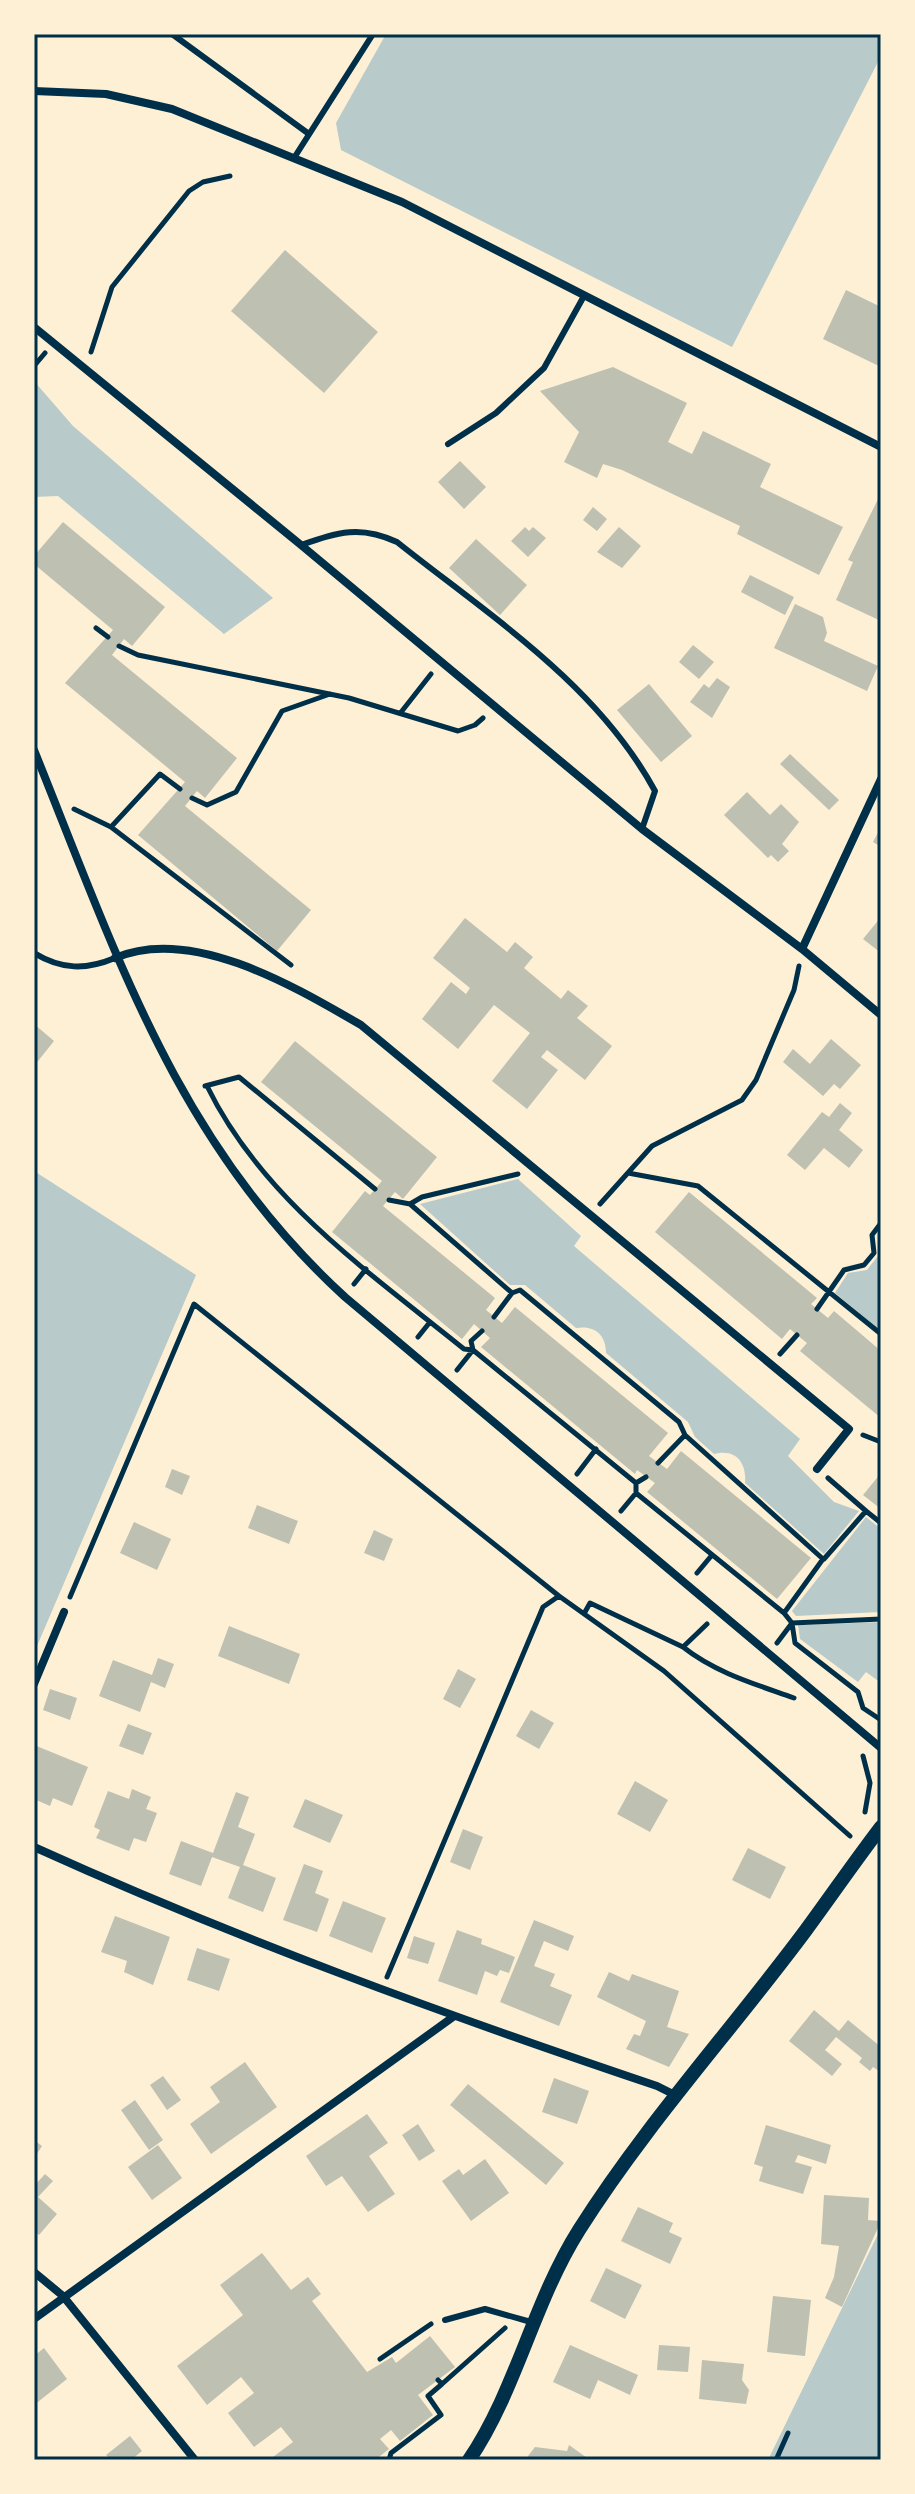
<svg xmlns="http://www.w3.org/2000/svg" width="915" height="2494" font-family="'Noto Sans',sans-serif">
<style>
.green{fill:#b9caca}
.building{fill:#bec0b2}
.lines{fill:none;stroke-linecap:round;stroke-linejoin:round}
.path{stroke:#003049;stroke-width:5}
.service{stroke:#003049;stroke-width:6}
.minor{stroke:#003049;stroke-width:8}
.tertiary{stroke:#003049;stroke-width:14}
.neatline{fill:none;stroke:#003049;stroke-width:3}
</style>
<rect width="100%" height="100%" fill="#fdf0d5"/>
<!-- green -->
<path class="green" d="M386 34H881V56L732 347 341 150 336 123Z
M34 381 73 426 273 598 224 634 58 496 34 497Z
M34 1171 196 1275 34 1653Z
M518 1179 581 1236 574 1246 800 1439 788 1456 834 1502 859 1511 824 1554 745 1483C747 1463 736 1448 714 1454L695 1437 688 1422 606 1353C606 1334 594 1325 576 1328L525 1285H510L420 1204Z
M881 1252V1331L835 1293 848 1273 867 1270Z
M866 1517 881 1529V1612L796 1616 792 1611Z
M881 1622V1683L866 1672 858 1682 800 1639 798 1625Z
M881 2228V2460H768Z"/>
<!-- building -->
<path class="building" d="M285 250 378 332 324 393 231 311Z
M846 290 881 307V367L823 339Z
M613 367 687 403 668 442 692 454 703 431 771 464 760 487 843 527 819 575 737 534 740 526 622 470 603 464 597 478 564 462 579 432 540 391Z
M460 461 486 487 464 509 438 482Z
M881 493V621L836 600 853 562 848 560Z
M593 507 607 519 597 531 583 520Z
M63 522 165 607 132 646 124 639 112 655 237 758 205 798 197 791 185 806 311 910 277 951 138 835 185 782 65 683 113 630 34 564V556Z
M525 527 529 531 533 527 546 538 528 557 511 541Z
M619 527 641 546 622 568 597 552Z
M476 539 527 585 500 615 449 568Z
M750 575 794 597 785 615 741 592Z
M795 604 823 617 827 633 824 641 878 666 867 691 774 648Z
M693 645 714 662 699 679 679 662Z
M717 678 730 687 712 718 690 702 704 684 709 688Z
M649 684 692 736 661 762 617 710Z
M790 754 839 800 829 810 780 764Z
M747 792 770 815 781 804 799 822 782 844 789 851 778 862 771 855 768 858 724 815Z
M881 827V847L873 842Z
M881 917V953L863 939Z
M465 918 507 952 515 942 533 957 524 968 561 999 568 990 588 1006 577 1018 612 1046 585 1080 547 1050 541 1057 558 1070 527 1109 492 1081 530 1033 494 1005 458 1049 422 1019 451 982 466 994 470 988 433 958Z
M34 1024 54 1041 34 1066Z
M831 1039 861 1065 840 1089 834 1084 823 1096 783 1062 793 1049 810 1064Z
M295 1041 437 1157 403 1199 395 1192 383 1206 495 1298 486 1310 502 1323 515 1307 668 1433 649 1456 667 1469 681 1451 811 1558 777 1599 647 1492 655 1483 637 1470 635 1474 481 1347 490 1338 474 1324 462 1339 332 1232 365 1191 370 1195 382 1181 261 1082Z
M840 1103 852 1113 839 1130 863 1150 849 1168 824 1148 805 1170 787 1155 822 1112 829 1117Z
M689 1192 817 1298 811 1304 828 1318 834 1311 881 1351V1418L800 1351 807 1343 797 1335 790 1329 782 1339 655 1232Z
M172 1469 190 1476 182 1495 165 1487Z
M881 1473V1509L863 1495Z
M257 1505 298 1521 289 1544 248 1528Z
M134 1522 171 1539 157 1570 120 1553Z
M374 1530 393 1539 384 1561 364 1553Z
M229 1626 300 1654 289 1684 218 1656Z
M158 1658 174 1664 165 1688 151 1682 140 1712 99 1696 113 1660 152 1675Z
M458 1669 476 1679 460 1708 443 1699Z
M50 1689 77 1698 70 1720 43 1710Z
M531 1710 554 1723 539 1749 516 1736Z
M128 1724 152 1733 143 1755 119 1746Z
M34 1745 88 1767 72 1806 53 1798 50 1806 34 1799Z
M635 1781 668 1800 650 1832 617 1814Z
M132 1789 151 1797 146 1809 157 1813 146 1842 134 1838 129 1851 96 1838 100 1830 94 1827 108 1791 129 1799Z
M236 1792 249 1797 238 1827 255 1834 243 1865 276 1878 263 1912 228 1898 240 1867 212 1857 201 1886 169 1874 181 1841 213 1853Z
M305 1799 343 1815 330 1843 293 1827Z
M463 1829 483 1837 470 1870 450 1862Z
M748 1848 786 1867 770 1899 732 1880Z
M304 1864 323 1871 315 1893 329 1899 317 1932 283 1920Z
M343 1901 386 1918 372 1953 329 1936Z
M115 1916 170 1937 153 1985 124 1972 127 1961 101 1952Z
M534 1920 574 1936 568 1951 544 1941 534 1966 555 1974 550 1986 572 1995 559 2026 500 2002Z
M457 1930 482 1939 481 1944 515 1957 509 1973 500 1970 497 1976 485 1971 477 1995 438 1981Z
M414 1936 435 1943 428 1964 407 1958Z
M197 1948 230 1959 219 1991 187 1980Z
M609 1972 629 1981 632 1974 679 1991 667 2027 689 2034 669 2067 626 2049 634 2034 640 2036 646 2021 597 1997Z
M814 2010 839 2031 848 2020 881 2047 879 2071 873 2067 870 2071 859 2062 862 2058 836 2037 825 2050 842 2064 832 2076 789 2041Z
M245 2062 277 2107 211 2154 190 2124 220 2102 210 2087Z
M163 2076 181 2100 167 2110 150 2085Z
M554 2078 589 2091 577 2124 542 2112Z
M468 2084 564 2163 546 2185 450 2105Z
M135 2100 163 2140 149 2150 121 2110Z
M367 2114 388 2143 369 2156 395 2194 368 2212 342 2176 326 2186 306 2156Z
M418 2124 435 2151 419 2161 402 2135Z
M766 2125 831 2145 826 2164 798 2155 795 2162 812 2167 803 2194 759 2181 763 2167 754 2164Z
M34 2140 42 2146 34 2158Z
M158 2145 182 2178 152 2200 128 2167Z
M485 2159 509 2193 471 2221 442 2181 459 2169 463 2175Z
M45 2174 53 2181 38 2197 57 2214 39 2235 34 2230V2186Z
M824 2195 869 2198 868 2220 881 2221 842 2307 825 2298 834 2277 839 2246 821 2244Z
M638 2207 673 2223 669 2232 682 2238 670 2264 621 2241Z
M262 2253 291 2290 308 2277 321 2294 312 2301 367 2372 392 2357 396 2363 430 2336 455 2367 418 2395 433 2415 400 2441 391 2430 380 2439 389 2449 375 2460H269L293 2442 281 2427 254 2447 228 2413 254 2393 241 2377 207 2405 177 2366 243 2315 220 2285Z
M606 2268 642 2285 625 2319 590 2301Z
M773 2296 811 2300 805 2356 767 2352Z
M570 2345 638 2375 630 2395 598 2380 590 2399 553 2382Z
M659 2345 690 2347 688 2372 657 2370Z
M44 2348 67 2379 34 2405V2356Z
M702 2360 744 2364 742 2380 749 2390 746 2404 699 2399Z
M130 2436 142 2451 131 2460H111L106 2455Z
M569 2445 590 2460H525L535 2447 567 2451Z"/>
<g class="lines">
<!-- path -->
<path class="path" d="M91 352 112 287 189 191 203 182 230 176
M34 366 45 353
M96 628 108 637
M119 646 138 655 349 698 458 731 475 725 483 718
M402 711 431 674
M192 798 207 805 236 792 282 711 330 694
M74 809 111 827 160 774 180 789
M111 827 291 965
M205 1086 239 1077 375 1189
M207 1086C262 1199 369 1272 464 1349L473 1350 636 1483V1493L784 1613
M628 1173 698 1186 881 1334
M389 1200 410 1204 512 1293 520 1290 679 1422 685 1435 823 1559 784 1613 792 1623 777 1643
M410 1204 422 1197 518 1174
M600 1204 652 1146 742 1100 756 1080 794 990 799 966
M354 1284 366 1269
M817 1309 844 1270 864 1265 874 1253 872 1235 881 1223
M494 1317 512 1293
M418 1337 430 1322
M780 1354 797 1335
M457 1370 473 1350 471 1341 482 1331
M863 1435 881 1442
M658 1463 685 1435
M577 1474 596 1449
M828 1478 866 1511
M636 1483 646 1477
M621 1511 636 1493
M824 1559 866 1511 881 1523
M697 1573 712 1555
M70 1597 194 1304 559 1596
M585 1612 590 1603 683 1647 707 1624
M881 1619 792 1623 795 1643 858 1692 863 1708 881 1720
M683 1647C716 1673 755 1684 794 1698
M863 1756 870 1783 865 1812
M387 1977 543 1607 559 1596 664 1671 850 1836
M380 2359 431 2324
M438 2380 442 2384 505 2328
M389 2460 391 2453 441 2415 428 2396 442 2384
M776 2460 788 2433"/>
<!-- service -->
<path class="service" d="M172 34 309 134
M294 158 373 34
M448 444 496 413 544 368 584 296
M301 545C339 532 360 525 397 542 490 616 597 684 655 791L642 829
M34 953C62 970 86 970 115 958
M445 2320 485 2309 531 2322"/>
<!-- minor -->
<path class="minor" d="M34 91 106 94 172 109 402 202 881 447
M34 327 301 545 642 829 802 949 881 1015
M34 750C116 953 177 1144 345 1297L881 1748
M802 949 881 779
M115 958C192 925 295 987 361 1025L849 1429 817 1469
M34 1684 64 1612
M34 1847C237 1939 446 2015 657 2086L675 2095
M34 2272 63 2296 195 2460
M34 2319 453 2017"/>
<!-- tertiary -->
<path class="tertiary" d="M469 2460C516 2391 533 2303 579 2230 646 2124 731 2031 806 1930 831 1896 855 1861 881 1827"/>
</g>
<!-- border -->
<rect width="915" height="2494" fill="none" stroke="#fdf0d5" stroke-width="72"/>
<rect x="36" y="36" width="843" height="2422" class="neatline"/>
</svg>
